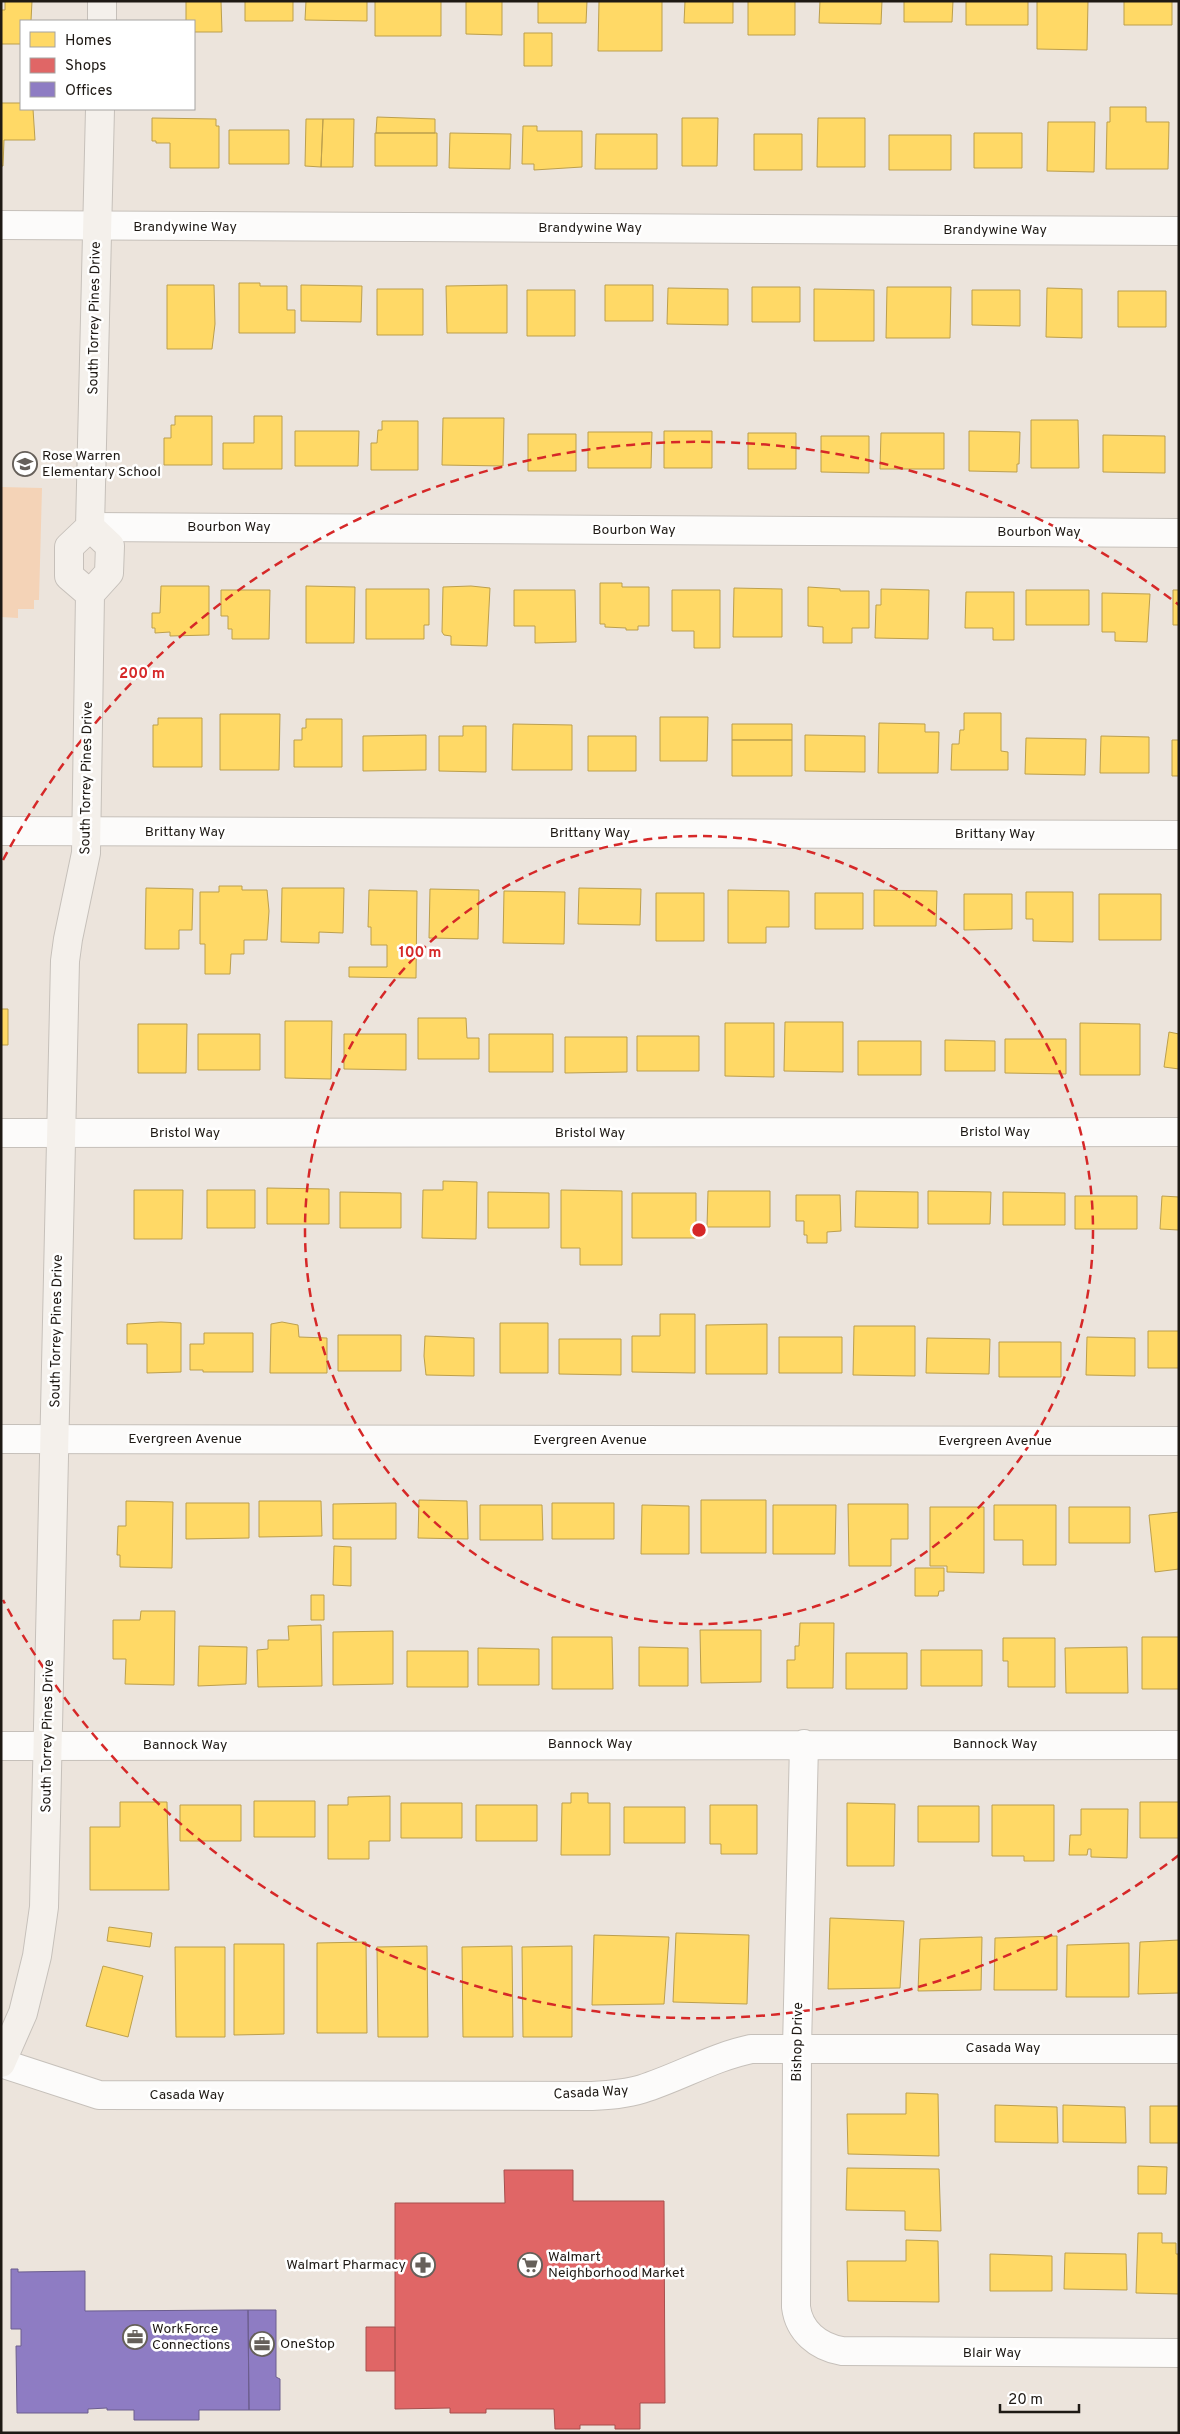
<svg xmlns="http://www.w3.org/2000/svg" width="1180" height="2434" font-family="Overpass,sans-serif">
<style>
.green{fill:#f4d3b7}
.homes{fill:#ffd966;stroke:#bc9f4d}
.shops{fill:#e06666;stroke:#a64f4d}
.offices{fill:#8e7cc3;stroke:#6c5e8e}
.lines{fill:none;stroke-linecap:round;stroke-linejoin:round}
.street-casing{stroke:#c6c0ba;stroke-width:30}
.secondary-casing{stroke:#c6c0ba;stroke-width:30}
.street{stroke:#fcfbfa;stroke-width:28}
.secondary{stroke:#f4f0eb;stroke-width:28}
.ring{fill:none;stroke:#d62828;stroke-width:2.5;stroke-dasharray:9 6}
.labels{text-anchor:middle;dominant-baseline:central;stroke-width:5;stroke-linejoin:round;paint-order:stroke}
.street-label{font-size:14px;fill:#1e1914;stroke:#fff}
.poi-label{font-size:14px;fill:#1e1914;stroke:#fff;text-anchor:start}
.centre{fill:#d62828;stroke:#fff;stroke-width:2.5}
.ring-label{font-size:15px;text-anchor:middle;font-weight:bold;fill:#d62828;stroke:#fff;stroke-width:5;stroke-linejoin:round;paint-order:stroke}
</style>
<rect width="100%" height="100%" fill="#ece4dc"/>
<!-- green -->
<path class="green" d="M1 487 42 488 39 600H34V609H18V618L1 617Z"/>
<!-- homes -->
<path class="homes" d="M5 1H32L31 21H21V44H1V10H5Z
M186 1H221L222 32H194V21H186Z
M245 1H293V21H245Z
M306 1H367V21L305 20Z
M375 1H441V36H375Z
M466 1H502V35L466 34Z
M538 1H587L586 23H538Z
M599 1H662V51H598Z
M685 1H733V23H684Z
M748 1H795V35H748Z
M820 1H882L881 24 819 23Z
M904 1H953L952 22H904Z
M966 1H1028V25H966Z
M1037 1H1088L1087 50 1037 49Z
M1124 1H1172V25H1124Z
M524 33H552V66H524Z
M1 103H21V109H33L35 140H4L3 166H1Z
M1110 107H1146V122H1169L1168 169H1106L1107 122H1110Z
M377 117 435 119V133H376Z
M152 118 216 119V126H219V168H170V143H156V141H152Z
M682 118H718L717 166H682Z
M818 118H865V167H817Z
M306 119H323L321 167 305 166Z
M323 119H354L353 167H321Z
M1048 122H1095L1094 172 1047 171Z
M523 126H537V131H582V167L534 170V164H522Z
M229 130H289V164H229Z
M375 133H437V166H375Z
M450 133 511 134 510 169 449 168Z
M974 133H1022V168H974Z
M596 134H657V169H595Z
M754 134H802V170H754Z
M889 135H951V170H889Z
M239 283H260V286H287V310H295V333H239Z
M167 285H214L215 324 212 349H167Z
M301 285 362 286 361 322 301 321Z
M507 285V333H447L446 286Z
M605 285H653V321H605Z
M752 287H800V322H752Z
M887 287H951L950 338H886Z
M668 288 728 289V325L667 324Z
M1047 288 1082 289V338L1046 337Z
M377 289H423V335H377Z
M814 289 874 290V341H814Z
M527 290H575V336H527Z
M972 290H1020V326L972 325Z
M1118 291H1166V327H1118Z
M175 416H212V465H164V438H171V425H175Z
M254 416H282V469H223V443H254Z
M443 418H504L503 466 442 465Z
M1031 420H1078L1079 468H1031Z
M382 421H418V470H371V443H377L378 430H382Z
M295 431H359L358 466H295Z
M664 431H712V468H664Z
M969 431 1020 432 1019 464H1017V472L969 471Z
M588 432H652L651 468H588Z
M748 433H796V469H748Z
M881 433H944V469H880Z
M528 434H576V471H528Z
M1103 435 1165 436V473L1103 472Z
M821 436H869V473L821 472Z
M600 583H622V587H649V626H638V630H626V628L605 627V624H600Z
M161 586H209V635L170 636V632L155 633V628H152V613H160Z
M306 586 355 587 354 643H306Z
M471 586 490 588 487 646 451 645V636L444 635 442 632 443 587Z
M808 587 840 589V591H869V628H852V643H823V627L808 626Z
M734 588 782 589V637H733Z
M366 589H429V625H424V639H366Z
M881 589 929 590 928 639 875 638 876 605H881Z
M221 590H270L269 639H232V629H228V616H221Z
M514 590H575L576 642 535 643V626H514Z
M672 590H720V648H694V631H672Z
M1026 590H1089V625H1026Z
M1173 590H1179V625H1173Z
M966 592H1014V640H993V628H965Z
M1102 593 1150 594 1147 642 1115 641V632H1102Z
M964 713H1001V751L1008 752V770H951L952 744H959L960 730H964Z
M220 714H280L279 770H220Z
M660 717H708L707 761H660Z
M158 718H202V767H153V725H158Z
M306 719H342V767H294V740H302V728H306Z
M879 723 925 724V732H939L938 773H878Z
M513 724 572 725V770H512Z
M732 724H792V740H732Z
M463 726H486V772L439 771V736H463Z
M426 735V770L363 771V736Z
M805 735 865 736V772L805 771Z
M588 736H636V771H588Z
M1101 736 1149 737V773H1100Z
M1026 738 1086 739 1085 775 1025 774Z
M732 740H792V776H732Z
M1172 740H1179V776H1172Z
M219 886H242V890H267L269 911 267 940H244V954H231L230 974H205V944H200V892H219Z
M146 888 193 889 192 930H179V949H145Z
M282 888H344L343 933 319 932V943L281 942Z
M579 888 641 889 640 925 578 924Z
M430 889 479 890 478 939 429 938Z
M369 890 417 891 416 978 349 977V967H387V945H371V927H368Z
M728 890 789 891V927H766V943H728Z
M874 890 937 891 936 926H874Z
M504 891 565 892 564 944 503 943Z
M1026 892H1073V942L1033 941V919H1026Z
M656 893H704V941H656Z
M815 893H863V929H815Z
M964 894H1012V929L964 930Z
M1099 894H1161V940H1099Z
M1 1009H8V1045H1Z
M418 1018H466L467 1038H479V1059H418Z
M285 1021H332L331 1079 285 1078Z
M785 1022H843V1072L784 1071Z
M725 1023H774V1077L725 1076Z
M1080 1023 1140 1024V1075H1080Z
M138 1024H187L186 1073H138Z
M1169 1032 1179 1034V1069L1164 1067Z
M198 1034H260V1070H198Z
M344 1034H406V1070L344 1069Z
M489 1034H553V1072H489Z
M637 1036H699V1071H637Z
M565 1037H627V1072L565 1073Z
M1005 1039H1066V1074L1005 1073Z
M945 1040 995 1041V1071H945Z
M858 1041H921V1075H858Z
M443 1181 477 1182 476 1239 422 1238 423 1190H443Z
M267 1188 329 1189V1224H267Z
M134 1190H183L182 1239H134Z
M207 1190H255V1228H207Z
M561 1190 622 1191V1265H580V1248H561Z
M708 1191H770V1227H707Z
M856 1191 918 1192V1228L855 1227Z
M928 1191 991 1192 990 1224H928Z
M340 1192 401 1193V1228H340Z
M488 1192 549 1193V1228H488Z
M1003 1192 1065 1193V1225H1003Z
M632 1193H696V1238H632Z
M796 1195H840L841 1231 827 1232V1243H807V1235H804V1221H796Z
M1075 1196H1137V1229H1075Z
M1162 1196 1179 1197V1230L1160 1229Z
M660 1314H695V1373L632 1372V1336H660Z
M161 1322 181 1323V1372L147 1373V1344H127V1324Z
M282 1322 298 1325 299 1337 327 1338V1373H270L271 1324Z
M500 1323H548V1373H500Z
M767 1324V1374H706V1325Z
M854 1326H915V1376L853 1375Z
M1148 1331H1179V1368H1148Z
M204 1333H253V1372H203V1370H190V1344H204Z
M338 1335H401V1371H338Z
M425 1336 474 1338V1376L426 1375 424 1356Z
M779 1337H842V1373H779Z
M1087 1337 1135 1338V1376L1086 1375Z
M927 1338 990 1339 989 1374 926 1373Z
M559 1339H621V1375L559 1374Z
M999 1342H1061V1377H999Z
M419 1500 467 1501 468 1539 418 1538Z
M701 1500H766V1553H701Z
M126 1501 173 1502 172 1568 120 1567V1555H117L118 1526H126Z
M259 1501H321L322 1536 259 1537Z
M186 1503H249V1538L186 1539Z
M396 1503V1539H333V1504Z
M552 1503H614V1539H552Z
M848 1504H908V1539H891V1566H849Z
M480 1505H542L543 1540H480Z
M642 1505 689 1506V1554H641Z
M773 1505H836L835 1554H773Z
M994 1505H1056V1565H1023V1540H994Z
M930 1507H984V1573L947 1572V1566H930Z
M1069 1507H1130V1543H1069Z
M1179 1512V1569L1155 1572 1149 1515Z
M334 1546 351 1547V1586L333 1585Z
M915 1568H944V1591H939L938 1596H915Z
M311 1595H324V1620H311Z
M141 1611H175L174 1685 125 1684 126 1659H113V1620H140Z
M800 1623H834L833 1688H787V1660H795V1646H799Z
M321 1625 322 1686 258 1687 257 1650 268 1649V1640H289L288 1626Z
M700 1630H761V1682L701 1683Z
M393 1631V1684L333 1685V1632Z
M552 1637H612L613 1689H552Z
M1142 1637H1179V1689H1142Z
M1003 1638H1055V1687H1008V1661H1003Z
M199 1646 247 1647 246 1684 198 1686Z
M639 1647 688 1648V1686H639Z
M1127 1647 1128 1693H1066L1065 1648Z
M478 1648 539 1649V1685H478Z
M921 1650H982V1686H921Z
M407 1651H468V1687H407Z
M846 1653H907V1689H846Z
M571 1793H588V1803H610V1855H561L562 1803H571Z
M390 1796V1841H369V1859H328V1805H348V1797Z
M254 1801H315V1837H254Z
M120 1802H167L169 1890H90V1827H120Z
M1140 1802H1179V1838H1140Z
M401 1803H462V1838H401Z
M847 1803 895 1804 894 1866H847Z
M180 1805H241V1841H180Z
M476 1805H537V1841H476Z
M710 1805H757V1854H721V1844H710Z
M992 1805H1054V1861H1024V1856H992Z
M918 1806H979V1842H918Z
M624 1807H685V1843H624Z
M1081 1809H1128L1127 1858 1091 1857V1849H1088L1087 1855H1069L1070 1835H1081Z
M830 1918 904 1921 900 1988 828 1989Z
M109 1927 152 1933 150 1947 107 1941Z
M676 1933 749 1935 747 2004 673 2002Z
M594 1935 669 1937 664 2004 592 2005Z
M1057 1936V1990H994L995 1938Z
M982 1937 981 1990 918 1991 920 1939Z
M1179 1940V1993L1138 1994 1140 1942Z
M366 1942 367 2033H317V1943Z
M1129 1943V1997H1066L1067 1945Z
M234 1944H284V2034L234 2035Z
M427 1946 428 2037H378L377 1947Z
M512 1946 513 2037H463L462 1947Z
M572 1946V2037H523L522 1947Z
M175 1947H225V2037H176Z
M103 1966 143 1976 128 2037 86 2026Z
M906 2093 938 2094 939 2156 848 2154 847 2114H906Z
M995 2105 1057 2107 1058 2143 995 2142Z
M1063 2105 1125 2107 1126 2143 1063 2142Z
M1150 2106H1179V2143H1150Z
M1138 2166 1167 2167 1166 2194H1138Z
M847 2168 939 2169 941 2231 905 2230V2211L846 2210Z
M1138 2233H1162V2243H1176V2254H1179V2294L1136 2293Z
M906 2240 938 2241 939 2302 848 2301 847 2261H906Z
M1065 2253 1126 2254 1127 2290 1064 2289Z
M990 2254 1052 2256V2291H990Z"/>
<!-- shops -->
<path class="shops" d="M504 2170H573V2201H664L665 2403H640V2429H615V2425H580V2429H555L554 2409H486V2413H450V2408L395 2409V2203H505Z
M366 2327H395V2371H366Z"/>
<!-- offices -->
<path class="offices" d="M11 2269H18V2272L85 2271V2311L248 2310 249 2410H199V2420H134V2410H107V2408L88 2409V2413H17L16 2346H21V2329H11Z
M248 2310H276V2377L280 2379V2410H249Z"/>
<g class="lines">
<defs>
<path id="street" d="M1 225 1179 231
M90 527 1179 533
M1 831 1179 835
M1 1133 1179 1132
M1 1439 1179 1441
M804 1744 797 2048 796 2307C799 2331 818 2347 842 2351L1179 2353
M1 1746 1179 1745
M1 2063 99 2095 592 2096C609 2095 626 2094 642 2089 680 2077 713 2057 751 2049H1179"/>
<path id="secondary" d="M102 21V1
M90 594 69 576V547L90 527 100 109
M1 2063 23 2013 37 1956 44 1907 65 961 68 939 86 853 90 594 109 573 110 546 90 527"/>
</defs>
<!-- street casing -->
<use href="#street" class="street-casing"/>
<!-- secondary casing -->
<use href="#secondary" class="secondary-casing"/>
<!-- street -->
<use href="#street" class="street"/>
<!-- secondary -->
<use href="#secondary" class="secondary"/>
</g>
<!-- distance rings -->
<g class="ring">
<circle cx="699" cy="1230" r="394"/>
<path d="M1179 1855A788 788 0 0 1 3 1600M3 860A788 788 0 0 1 1179 605"/>
</g>
<!-- icons -->
<defs>
<symbol id="school-ring" viewBox="-11 -11 22 22"><circle r="9.5" fill="#fff" stroke="#66605a" stroke-width="1.5"/><path d="M0-5L7-2L0 1L-7-2ZM-4 1L0 2.5L4 1V4Q0 6-4 4Z" fill="#66605a"/></symbol>
<symbol id="pharmacy-ring" viewBox="-11 -11 22 22"><circle r="9.5" fill="#fff" stroke="#66605a" stroke-width="1.5"/><path d="M-2-6h4v4h4v4h-4v4h-4v-4h-4v-4h4Z" fill="#66605a"/></symbol>
<symbol id="supermarket-ring" viewBox="-11 -11 22 22"><circle r="9.5" fill="#fff" stroke="#66605a" stroke-width="1.5"/><path d="M-6-5.5h2.5l.6 2H6L4.5 2H-2.5L-4.4-4H-6ZM-1.5 3.2a1.3 1.3 0 1 0 .1 0ZM3 3.2a1.3 1.3 0 1 0 .1 0Z" fill="#66605a"/></symbol>
<symbol id="office-ring" viewBox="-11 -11 22 22"><circle r="9.5" fill="#fff" stroke="#66605a" stroke-width="1.5"/><path d="M-6-3h4V-5.5h4V-3h4V5H-6ZM-1-4.5V-3h2v-1.5ZM-6 0V1H6V0Z" fill="#66605a"/></symbol>
</defs>
<g fill-rule="evenodd">
<use href="#school-ring" x="11" y="450" width="28" height="28"/>
<use href="#pharmacy-ring" x="409" y="2251" width="28" height="28"/>
<use href="#supermarket-ring" x="516" y="2251" width="28" height="28"/>
<use href="#office-ring" x="121" y="2323" width="28" height="28"/>
<use href="#office-ring" x="248" y="2330" width="28" height="28"/>
</g>
<g class="labels">
<!-- street labels -->
<g class="street-label">
<text x="185" y="227">Brandywine Way</text>
<text x="590" y="228">Brandywine Way</text>
<text x="995" y="230">Brandywine Way</text>
<text transform="translate(95 318) rotate(-89)">South Torrey Pines Drive</text>
<text x="229" y="527">Bourbon Way</text>
<text x="634" y="530">Bourbon Way</text>
<text x="1039" y="532">Bourbon Way</text>
<text transform="translate(87 778) rotate(-89)">South Torrey Pines Drive</text>
<text x="185" y="832">Brittany Way</text>
<text x="590" y="833">Brittany Way</text>
<text x="995" y="834">Brittany Way</text>
<text x="995" y="1132">Bristol Way</text>
<text x="185" y="1133">Bristol Way</text>
<text x="590" y="1133">Bristol Way</text>
<text transform="translate(57 1331) rotate(-89)">South Torrey Pines Drive</text>
<text x="185" y="1439">Evergreen Avenue</text>
<text x="590" y="1440">Evergreen Avenue</text>
<text x="995" y="1441">Evergreen Avenue</text>
<text transform="translate(48 1736) rotate(-89)">South Torrey Pines Drive</text>
<text x="590" y="1744">Bannock Way</text>
<text x="995" y="1744">Bannock Way</text>
<text x="185" y="1745">Bannock Way</text>
<text transform="translate(798 2042) rotate(-89)">Bishop Drive</text>
<text x="1003" y="2048">Casada Way</text>
<text transform="translate(591 2093) rotate(-3)">Casada Way</text>
<text x="187" y="2095">Casada Way</text>
<text x="992" y="2353">Blair Way</text>
</g>
<!-- poi labels -->
<g class="poi-label">
<text x="42" y="456">Rose Warren<tspan x="42" dy="16">Elementary School</tspan></text>
<text x="548" y="2257">Walmart<tspan x="548" dy="16">Neighborhood Market</tspan></text>
<text x="406" y="2265" text-anchor="end">Walmart Pharmacy</text>
<text x="152" y="2329">WorkForce<tspan x="152" dy="16">Connections</tspan></text>
<text x="280" y="2344">OneStop</text>
</g>
</g>
<circle cx="699" cy="1230" r="8" class="centre"/>
<g class="ring-label">
<text x="142" y="678">200 m</text>
<text x="420" y="957">100 m</text>
</g>
<!-- border -->
<rect width="1180" height="2434" fill="none" stroke="#1e1914" stroke-width="5"/>
<!-- legend -->
<rect x="20" y="20" width="175" height="90" fill="#ffffff" stroke="#a5a3a1"/>
<rect x="30" y="32" width="25" height="15" fill="#ffd966" stroke="#a5a3a1"/>
<text x="65" y="45" font-size="15" fill="#1e1914">Homes</text>
<rect x="30" y="58" width="25" height="15" fill="#e06666" stroke="#a5a3a1"/>
<text x="65" y="70" font-size="15" fill="#1e1914">Shops</text>
<rect x="30" y="82" width="25" height="15" fill="#8e7cc3" stroke="#a5a3a1"/>
<text x="65" y="95" font-size="15" fill="#1e1914">Offices</text>
<!-- scale -->
<path d="M1000 2404v8h79v-8" fill="none" stroke="#1e1914" stroke-width="2.5"/>
<text x="1008" y="2404" font-size="15" fill="#1e1914" stroke="#ffffff" stroke-width="4" paint-order="stroke">20 m</text>
</svg>
